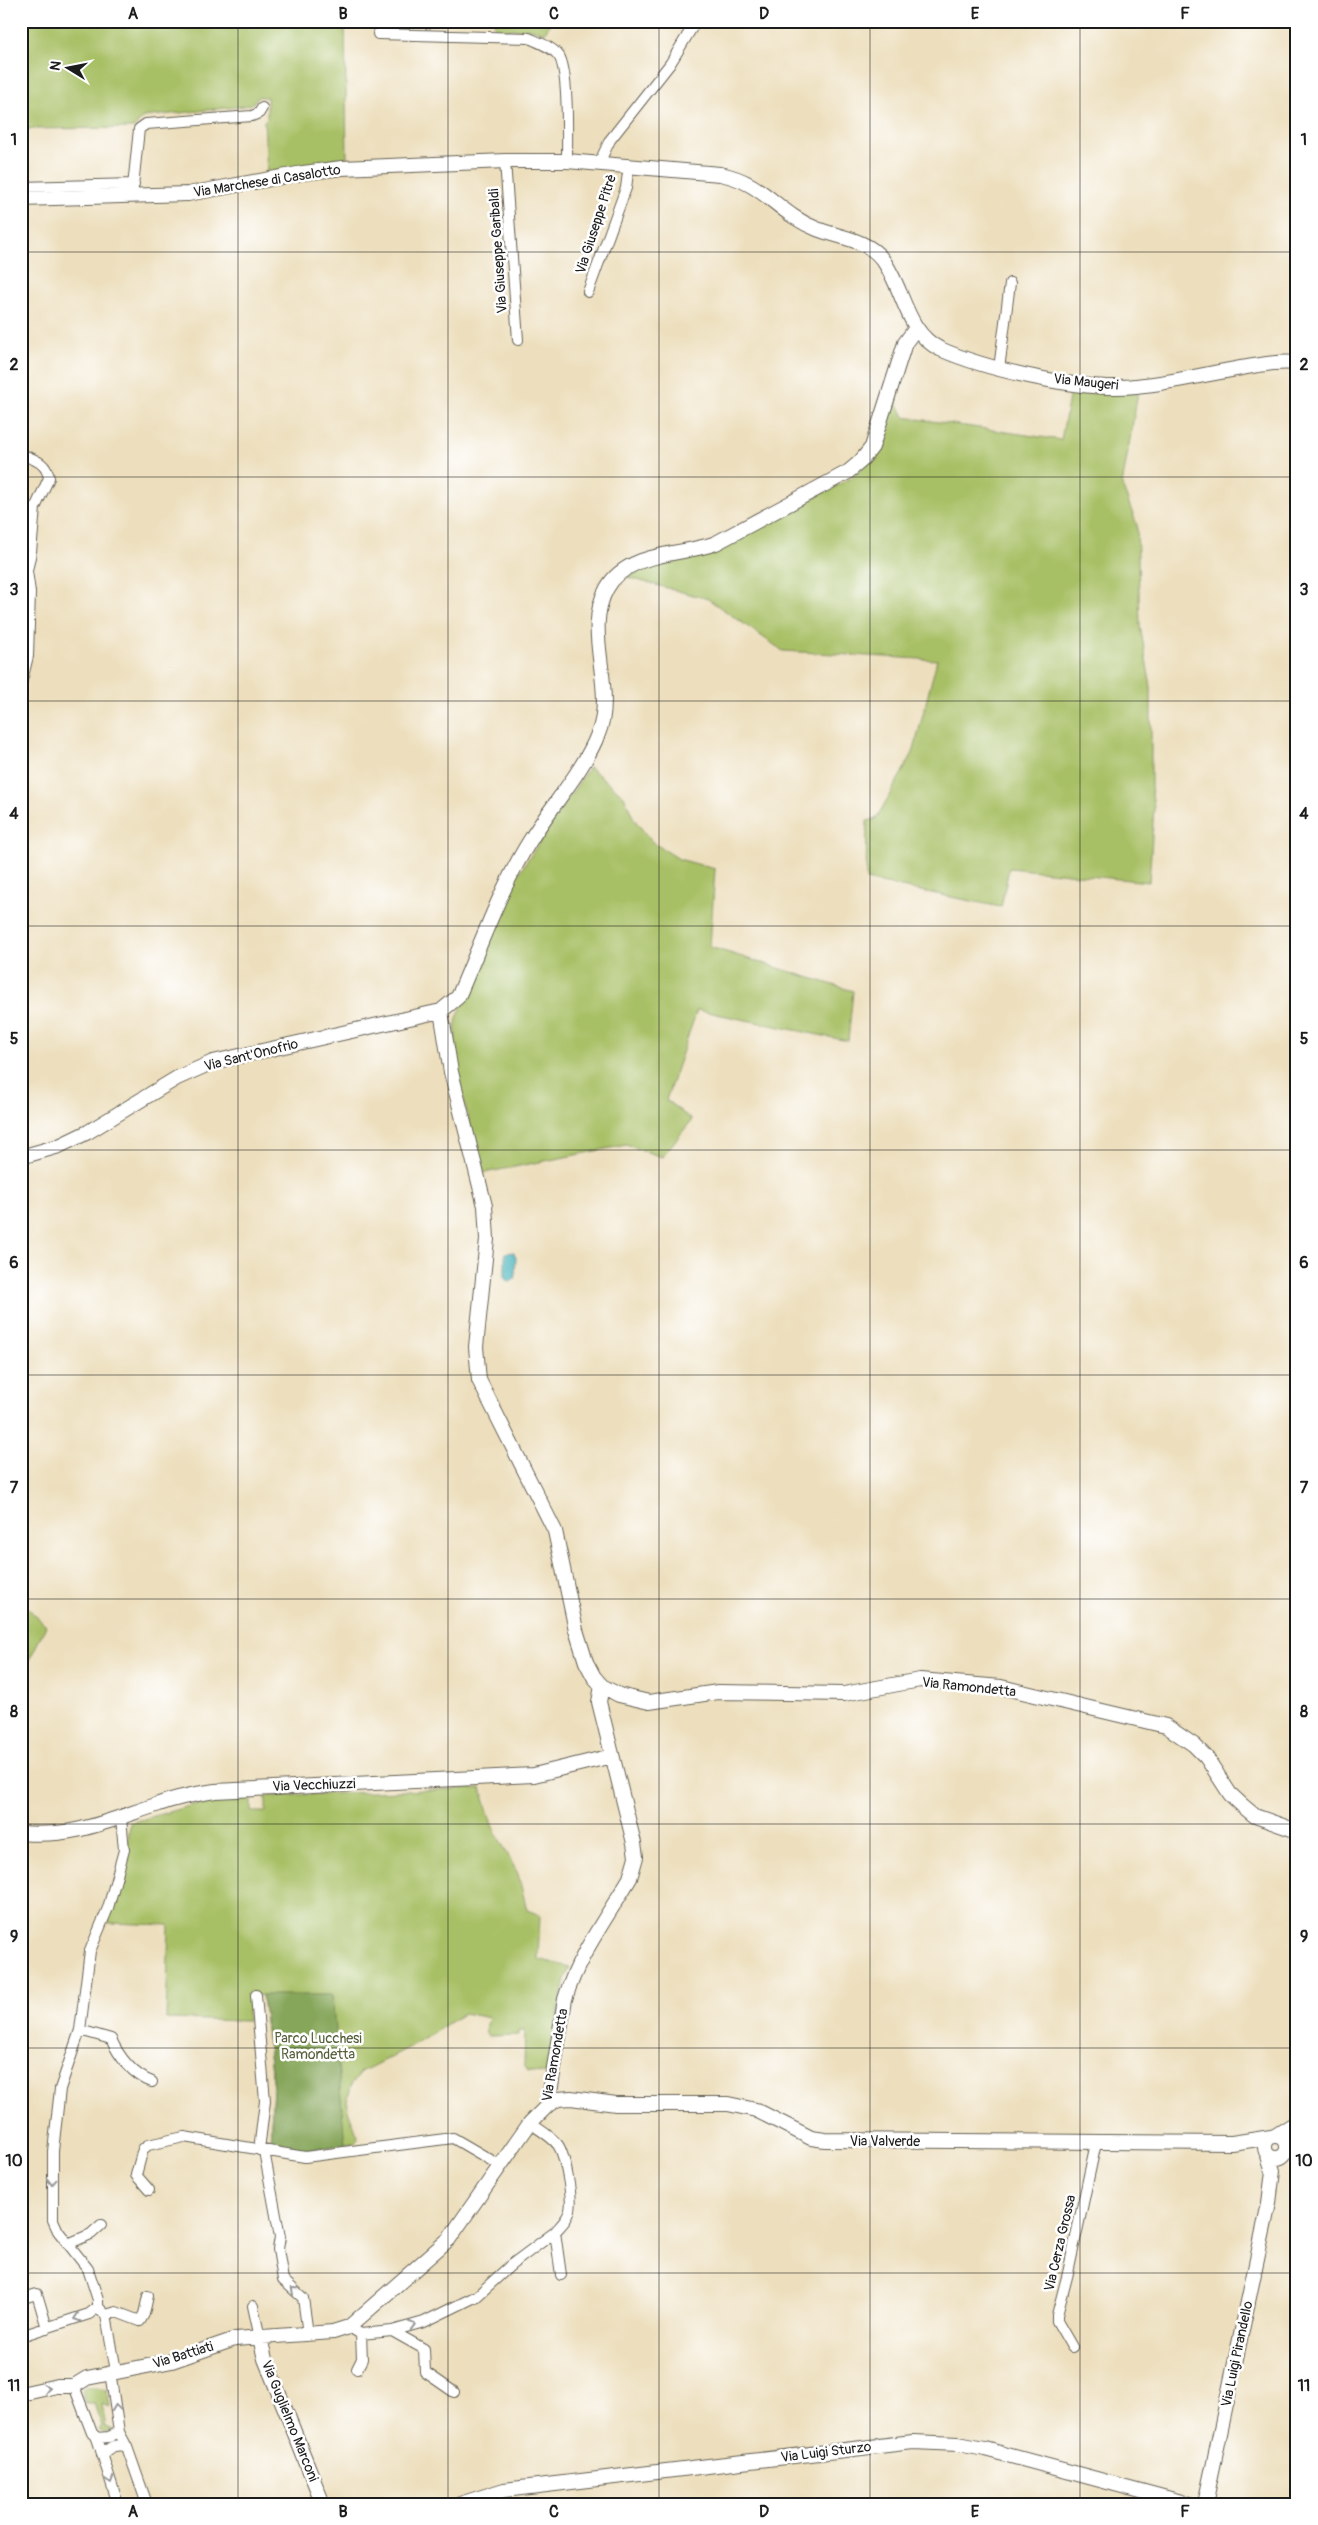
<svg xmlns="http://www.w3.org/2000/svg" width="1318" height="2525" font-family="Pangolin,sans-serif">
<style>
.green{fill:#a8c065;stroke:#626e40}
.forest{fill:#86a65a;stroke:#51613b}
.water{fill:#3eafb6;stroke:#2d6669}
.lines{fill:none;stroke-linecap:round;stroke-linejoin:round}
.street-casing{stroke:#656054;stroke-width:12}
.secondary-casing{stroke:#656054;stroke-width:16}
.street{stroke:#fff;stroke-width:10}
.secondary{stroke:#fff;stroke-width:14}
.oneway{stroke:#999}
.grid{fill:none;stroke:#1c1c1c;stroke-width:1;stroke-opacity:0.55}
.labels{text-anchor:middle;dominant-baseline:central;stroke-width:5;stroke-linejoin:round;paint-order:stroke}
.street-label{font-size:14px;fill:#1c1c1c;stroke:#fff}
.park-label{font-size:14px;fill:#545e39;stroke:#fff}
.neatline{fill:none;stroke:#1c1c1c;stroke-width:2}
.grid-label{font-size:16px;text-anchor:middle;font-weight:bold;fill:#1c1c1c}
</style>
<rect width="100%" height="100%" fill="#fff"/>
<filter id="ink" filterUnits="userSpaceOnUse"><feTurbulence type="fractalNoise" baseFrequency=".02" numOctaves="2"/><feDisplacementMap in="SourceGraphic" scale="10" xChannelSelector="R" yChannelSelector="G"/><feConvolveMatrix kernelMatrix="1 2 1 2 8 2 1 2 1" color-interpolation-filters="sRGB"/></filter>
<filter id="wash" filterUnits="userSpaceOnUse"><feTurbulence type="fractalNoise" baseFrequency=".0096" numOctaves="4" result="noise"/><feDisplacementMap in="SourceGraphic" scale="20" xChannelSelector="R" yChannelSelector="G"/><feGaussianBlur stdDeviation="1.12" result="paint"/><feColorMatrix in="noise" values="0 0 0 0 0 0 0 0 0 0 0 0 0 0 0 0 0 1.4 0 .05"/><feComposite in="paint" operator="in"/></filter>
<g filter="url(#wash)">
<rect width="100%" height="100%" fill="#eddfbd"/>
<!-- green -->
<path class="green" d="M21 21H345L347 160 333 158 331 162 267 174 264 121 267 118V97H258L252 104 244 106 143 117 134 128 21 129Z
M494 21H548L550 22 545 33 531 29 495 30Z
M1070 392 1138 393 1122 485 1137 525 1140 626 1151 687V787L1154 808 1149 882 1009 868 1001 907 866 880 867 821 876 819 913 753 937 660 783 651 708 599 626 577 649 566 709 554 849 479C881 457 883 435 896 400L904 417 1061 440Z
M589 767 624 796 634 819 652 842 679 859 715 869 710 947 853 991 848 1041 697 1010 666 1100 692 1120 662 1157 626 1145 484 1173C472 1127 448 1063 457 1018L517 876Z
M21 1601 46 1626 21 1677Z
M481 1788 492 1825 518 1874 527 1910 540 1915 538 1959 570 1967 565 1979 546 2074 528 2071 524 2065 525 2030H519V2035L487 2036 485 2030 489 2018 464 2013 416 2044 361 2072 352 2083 347 2101 348 2110 358 2137 355 2143 306 2150 273 2146 270 2143 273 2088 262 1995 253 1996 255 2004 247 2011 248 2021 166 2019 169 1925 108 1923C119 1890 127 1858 130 1823L196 1804 251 1797V1812H266V1796Z
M85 2387H96L107 2390 110 2407 102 2404 106 2427 113 2430 106 2433 99 2431 102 2426 94 2404H86L82 2391Z"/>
<!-- forest -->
<path class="forest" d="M262 1995H332L345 2145 306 2150 270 2143 273 2088Z"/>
<!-- water -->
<path class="water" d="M514 1252 516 1258 515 1279 510 1282 505 1279V1253Z"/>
</g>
<g filter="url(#ink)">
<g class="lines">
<defs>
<path id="street" d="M378 34 529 38C540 43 552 47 559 56 569 71 567 140 567 161
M505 161 518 340
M602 164V157L610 140 670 64 696 21
M21 187 134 184
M132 196 139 129 146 124 252 116 259 113 262 108
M588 292 626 188 629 165
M999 369 1010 283
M21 454C35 460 46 462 49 478L35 508 31 552 27 571 30 592 28 656 21 684
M256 1995 265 2101 259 2150
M80 2030 111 2039C119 2057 133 2075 152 2082
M530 2123C540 2130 551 2136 558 2145 565 2155 573 2198 570 2210 568 2219 561 2225 555 2232L561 2275
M264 2151 280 2237 278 2249 283 2280 303 2298 308 2334
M149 2190 136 2175 143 2149 148 2145 184 2137 305 2157 453 2138 501 2166
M68 2244 91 2234 101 2225
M23 2298 37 2294 47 2328
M253 2306 260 2338
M98 2307 106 2315 116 2371
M106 2315 116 2312 140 2321 144 2314 148 2296
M349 2327 361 2334 392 2331 424 2322 477 2296 511 2265 555 2232
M392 2331 424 2349 425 2372 454 2392
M21 2336 89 2314 98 2307V2300L88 2269 58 2231 53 2220V2151L60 2089 80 2030 90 1951 108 1908 124 1850 121 1818
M1072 2347 1057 2321V2315L1068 2273 1096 2143
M357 2369 362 2359 361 2334
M110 2372 119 2432 127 2447 147 2504
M74 2386 92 2433 97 2438 118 2504
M97 2438 109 2437 119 2432
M102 2455C109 2446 117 2443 127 2447"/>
<path id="secondary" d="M21 199 188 194 303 173 342 168 505 161H567L720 174C764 182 778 214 817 229 838 237 868 240 882 259 904 287 905 332 940 349 988 370 1084 392 1136 386 1171 383 1206 374 1241 368 1260 365 1277 361 1297 363
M441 1011 451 1072 485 1206 487 1239 476 1347 479 1380 555 1531 576 1630 586 1662 594 1677 602 1686 619 1695 649 1702 718 1692 844 1694 920 1680 1001 1687 1166 1726 1194 1745 1206 1757 1230 1794 1243 1806 1255 1816 1297 1831
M21 1157 59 1146 88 1132 177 1078 213 1062 441 1011 458 997C481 945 500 888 531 839 552 805 584 770 598 734 617 688 582 632 607 588 628 551 681 556 716 543L848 472 861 461 872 447 905 343 916 328
M21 1833C74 1838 110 1820 159 1804 177 1797 196 1794 215 1791L534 1775 612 1756
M548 2105 558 2099 571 2098 616 2104H728L756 2110 811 2138 825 2140 1232 2143 1271 2137
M1265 2147a11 11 0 1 1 22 0a11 11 0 1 1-22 0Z
M1275 2136 1297 2122
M260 2338 265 2359 323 2504
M21 2394 57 2386H74L87 2378 172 2361 235 2339 333 2332 349 2327 449 2239 530 2123 548 2105 565 1999C578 1956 607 1917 630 1878L636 1857 634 1843 599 1702 602 1686
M460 2504 504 2490 913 2442 958 2444 985 2449 1189 2504
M1205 2504 1269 2203 1273 2171 1268 2156"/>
</defs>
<!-- street casing -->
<use href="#street" class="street-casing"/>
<!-- secondary casing -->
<use href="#secondary" class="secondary-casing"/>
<!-- street -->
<use href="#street" class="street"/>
<!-- secondary -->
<use href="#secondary" class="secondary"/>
</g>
<!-- one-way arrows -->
<defs><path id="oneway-chevron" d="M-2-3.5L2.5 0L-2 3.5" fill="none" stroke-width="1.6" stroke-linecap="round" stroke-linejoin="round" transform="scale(1.25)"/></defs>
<g class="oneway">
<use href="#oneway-chevron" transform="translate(52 2182) rotate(92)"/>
<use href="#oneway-chevron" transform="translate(294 2290) rotate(-140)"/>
<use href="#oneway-chevron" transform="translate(77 2318) rotate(162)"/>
<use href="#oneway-chevron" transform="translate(412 2325) rotate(-16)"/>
<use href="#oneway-chevron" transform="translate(47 2388) rotate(-14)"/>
<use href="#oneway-chevron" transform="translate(116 2408) rotate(-98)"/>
<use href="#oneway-chevron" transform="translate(110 2480) rotate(72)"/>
</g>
</g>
<!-- grid -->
<path class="grid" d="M238 21V2504M448 21V2504M659 21V2504M870 21V2504M1080 21V2504M21 252H1297M21 477H1297M21 701H1297M21 926H1297M21 1150H1297M21 1375H1297M21 1599H1297M21 1824H1297M21 2048H1297M21 2273H1297"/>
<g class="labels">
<!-- street labels -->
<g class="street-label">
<text transform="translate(267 181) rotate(-9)">Via Marchese di Casalotto</text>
<text transform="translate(596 224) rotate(-72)">Via Giuseppe Pitrè</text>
<text transform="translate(498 251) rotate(-94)">Via Giuseppe Garibaldi</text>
<text transform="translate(1086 382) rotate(6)">Via Maugeri</text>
<text transform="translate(251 1055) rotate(-14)">Via Sant'Onofrio</text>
<text transform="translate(969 1687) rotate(6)">Via Ramondetta</text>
<text transform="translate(314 1785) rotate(-2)">Via Vecchiuzzi</text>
<text transform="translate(555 2055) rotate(-80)">Via Ramondetta</text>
<text x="885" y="2141">Via Valverde</text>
<text transform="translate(1060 2243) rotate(-77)">Via Cerza Grossa</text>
<text transform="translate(1237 2354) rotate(-78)">Via Luigi Pirandello</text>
<text transform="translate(183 2355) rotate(-17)">Via Battiati</text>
<text transform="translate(290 2421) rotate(68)">Via Guglielmo Marconi</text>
<text transform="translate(826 2452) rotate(-7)">Via Luigi Sturzo</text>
</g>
<!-- park labels -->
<g class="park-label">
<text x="318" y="2038">Parco Lucchesi<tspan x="318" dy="16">Ramondetta</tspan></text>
</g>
</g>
<!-- margin -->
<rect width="1318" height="2525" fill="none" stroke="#fff" stroke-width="55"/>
<!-- north arrow -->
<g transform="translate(68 68) rotate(280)" stroke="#ffffff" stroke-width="4" paint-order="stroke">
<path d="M0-4L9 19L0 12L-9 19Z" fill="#1c1c1c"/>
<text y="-8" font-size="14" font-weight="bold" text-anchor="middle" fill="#1c1c1c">N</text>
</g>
<rect x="28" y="28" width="1262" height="2470" class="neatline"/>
<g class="grid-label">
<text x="133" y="19">A</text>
<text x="343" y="19">B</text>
<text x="554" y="19">C</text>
<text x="764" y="19">D</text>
<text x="975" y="19">E</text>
<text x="1185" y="19">F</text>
<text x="14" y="145">1</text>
<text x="1304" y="145">1</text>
<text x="14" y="370">2</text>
<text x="1304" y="370">2</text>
<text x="14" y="595">3</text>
<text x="1304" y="595">3</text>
<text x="14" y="819">4</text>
<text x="1304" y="819">4</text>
<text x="14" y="1044">5</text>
<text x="1304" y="1044">5</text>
<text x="14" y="1268">6</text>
<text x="1304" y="1268">6</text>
<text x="14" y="1493">7</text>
<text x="1304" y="1493">7</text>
<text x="14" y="1717">8</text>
<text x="1304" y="1717">8</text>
<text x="14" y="1942">9</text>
<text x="1304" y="1942">9</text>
<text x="14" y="2166">10</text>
<text x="1304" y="2166">10</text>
<text x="14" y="2391">11</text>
<text x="1304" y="2391">11</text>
<text x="133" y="2517">A</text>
<text x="343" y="2517">B</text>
<text x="554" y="2517">C</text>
<text x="764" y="2517">D</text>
<text x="975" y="2517">E</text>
<text x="1185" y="2517">F</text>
</g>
</svg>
